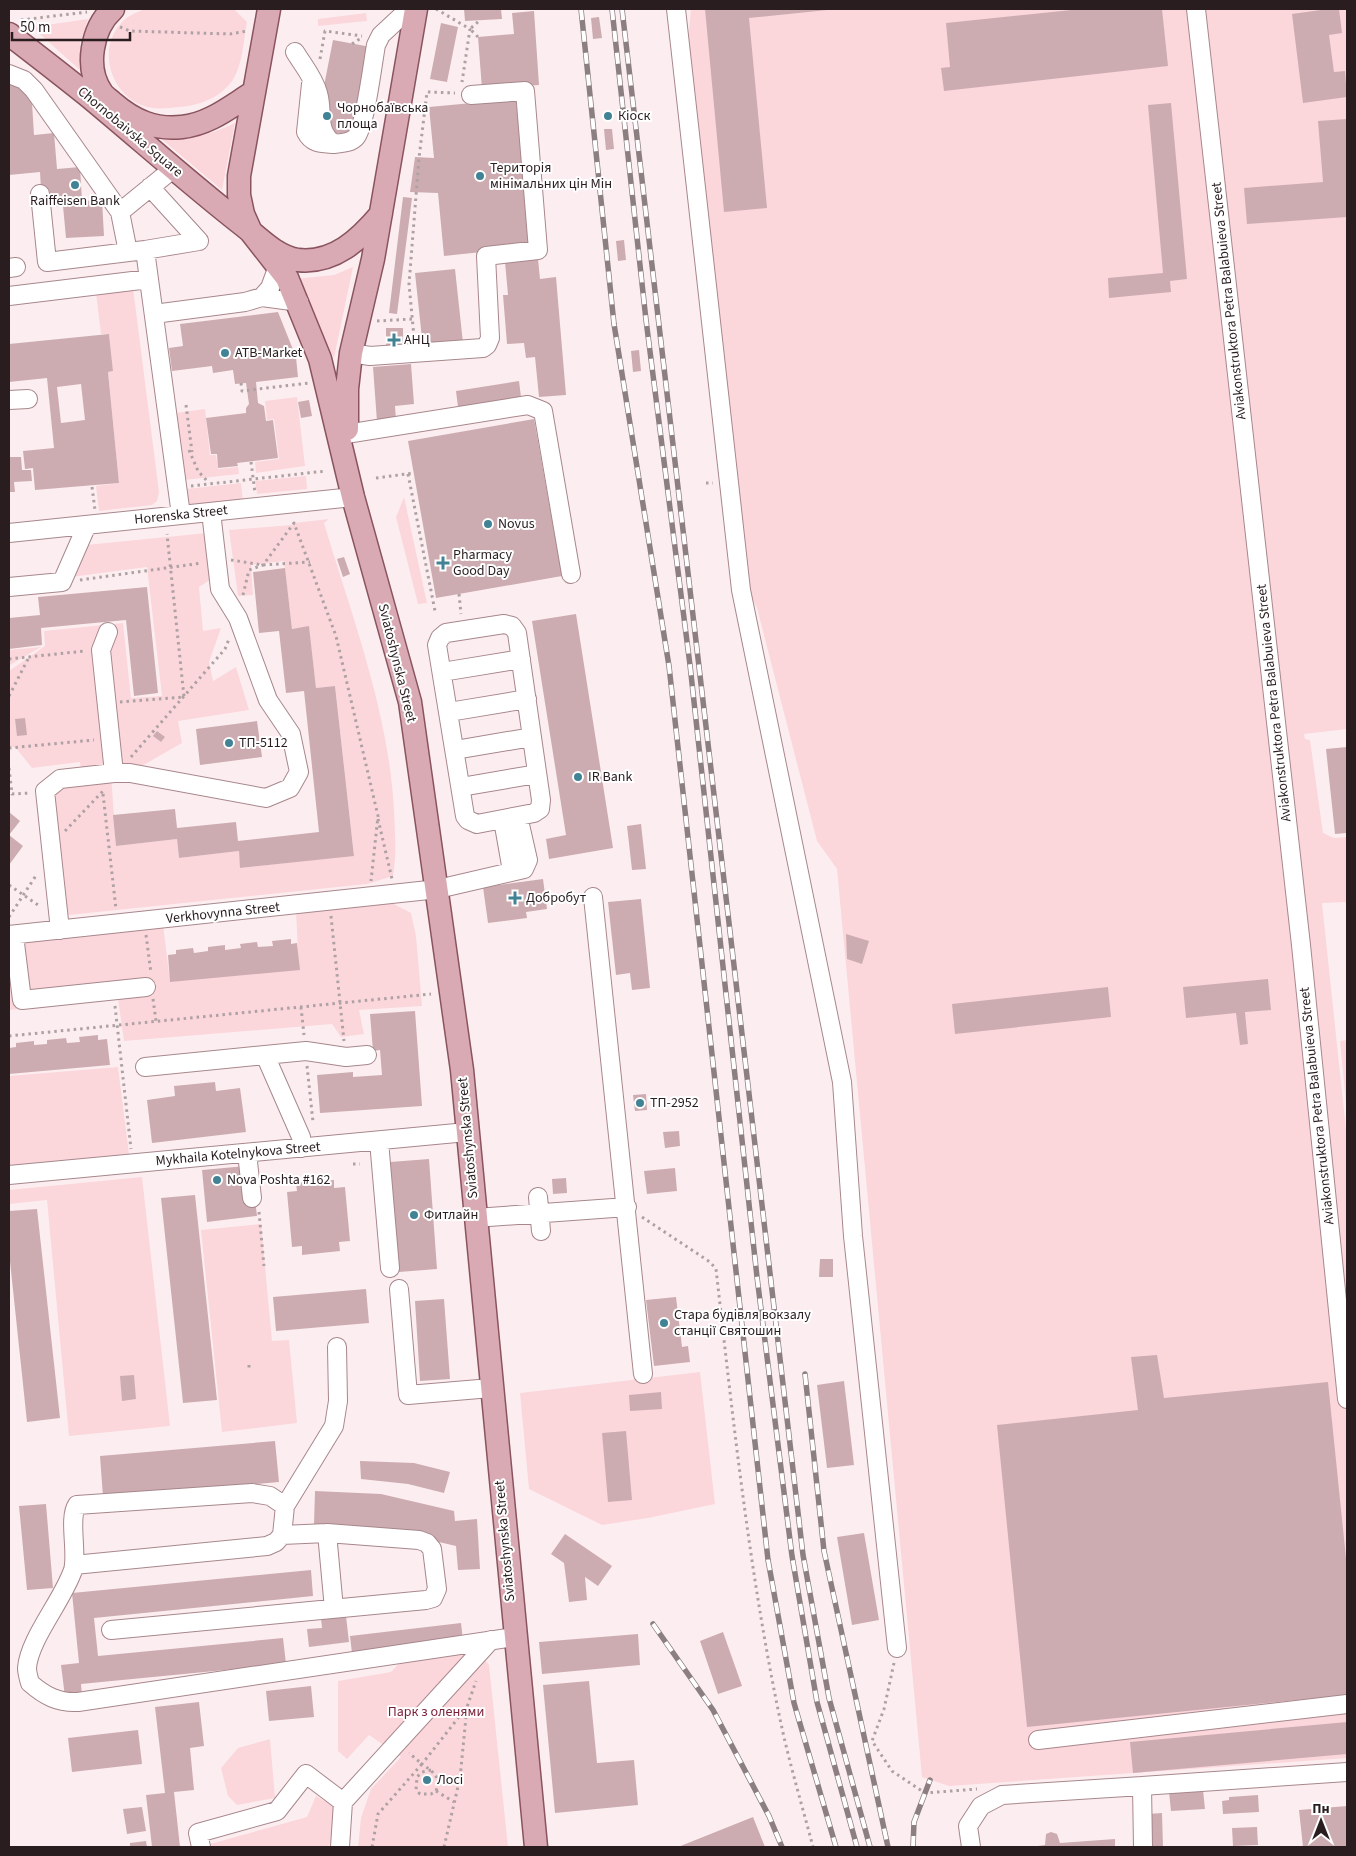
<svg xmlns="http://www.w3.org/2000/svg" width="1356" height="1856" font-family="'Source Sans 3',sans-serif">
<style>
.green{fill:#fbd7dc}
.building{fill:#cdacb1;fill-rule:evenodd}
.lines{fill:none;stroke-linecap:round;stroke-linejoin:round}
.minor-casing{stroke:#a7878c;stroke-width:20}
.major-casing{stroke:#8a545f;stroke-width:25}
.path{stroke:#aea1a3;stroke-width:3;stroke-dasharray:2.5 4;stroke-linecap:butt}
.minor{stroke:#fff;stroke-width:18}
.major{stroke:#d9aab3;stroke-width:22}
.rail-casing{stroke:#8c7f81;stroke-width:5.5}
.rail{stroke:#fff;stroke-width:4;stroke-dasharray:11;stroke-linecap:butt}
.poi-dot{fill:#418294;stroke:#fff;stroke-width:2}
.labels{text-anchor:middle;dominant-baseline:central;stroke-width:4;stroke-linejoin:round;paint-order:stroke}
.poi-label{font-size:14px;fill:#291d1f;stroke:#fff;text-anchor:start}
.street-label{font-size:14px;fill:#291d1f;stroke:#fff}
.park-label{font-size:14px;fill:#781e38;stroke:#fff}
</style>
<rect width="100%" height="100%" fill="#fceef0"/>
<!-- green -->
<path class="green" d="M145 9H234L247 22C243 42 243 72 227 87 215 100 195 106 179 107 168 108 155 110 144 106 111 95 96 49 122 22 128 16 137 12 145 9Z
M691 9H1347V729L1304 734 1305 739 1310 740 1323 833 1334 838 1347 837V902L1322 903 1347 1139V1758L949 1786 922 1777 837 869 817 841 757 608 745 586 685 72Z
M366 13 367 21 318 26V19Z
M88 19 80 43 81 71 32 27Z
M235 123 222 190 159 137C190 139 208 136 235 123Z
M353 267 334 358 294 279 334 275Z
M133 288 159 492 157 501 152 505 99 511 96 486 119 483 108 372 113 371 109 334H101L96 293Z
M297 397 305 466 256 473 255 462 279 459 274 419 267 420 265 401Z
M205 409 210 455H216L218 469 238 467 239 474 184 480 174 416 176 413Z
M306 476 307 489 257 494 255 481Z
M241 483 243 502 188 506 186 489Z
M404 497 427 603 418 604 396 517Z
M329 519 324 523C352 617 389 712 394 811 395 834 397 854 393 876L367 884 59 916 45 791 111 773 116 846 177 839 179 858 239 851 241 868 354 855 335 686 316 688 309 627 292 629 284 561 251 565 253 595 238 596 229 530 292 525 294 523Z
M207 533 213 578 199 587 203 631 221 628 209 662 213 681 236 667 249 710 178 721 182 743 140 767 81 772 80 762 32 768 16 748 9 746V671L45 646 44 631 123 623 131 698 162 696 147 567 71 577 86 545Z
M41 647 10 665 9 667V650Z
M390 902 411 913 416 936 422 1006 359 1010 364 1034 341 1037 332 1024 124 1041 118 999 9 1010V941L163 925 170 981 299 969 296 911Z
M1347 1040V1114L1340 1041Z
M118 1067 130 1162 9 1172V1076Z
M142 1177 170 1426 69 1436 47 1200 9 1204V1190Z
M261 1224 272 1341 289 1340 297 1423 222 1432 201 1230Z
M700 1372 715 1504 648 1518 602 1525 529 1489 520 1393Z
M454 1652C469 1653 480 1652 489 1665L508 1847H358L361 1818 371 1789 401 1757 369 1735 347 1759 338 1751V1681L391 1672 403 1659Z
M270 1739 275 1798 237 1805 228 1796 221 1768 238 1748Z
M316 1796 337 1808 329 1847H210V1844L307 1817Z"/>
<!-- building -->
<path class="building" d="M464 9H501L502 19 465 21Z
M705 9H837L749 18 767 208 724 212Z
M1081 9H1162L1168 66 944 91 941 68 950 67 946 23Z
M1328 9H1339L1342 33 1329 35 1334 72 1345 71 1347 97 1303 103 1292 14Z
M534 11 539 85 482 89 478 37 514 34 512 13Z
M599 17 602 38 593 39 591 18Z
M441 23 458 27 447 82 430 79Z
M333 40 371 47 355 132 327 134 323 91Z
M9 83 18 86 27 93 32 103 34 135 54 133 57 169 80 167 82 201 102 200 104 236 66 238 63 206 42 207 40 172 9 175Z
M516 99 530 247 444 256 438 193 410 192 415 157 434 158 429 107Z
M1171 103 1187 279 1170 281 1171 292 1109 298 1108 278 1163 273 1148 105Z
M1347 119V217L1247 224 1244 188 1323 182 1318 121Z
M604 129H612L614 149 606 150Z
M403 197 412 198 397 314 389 313Z
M624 240 626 260 618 261 616 241Z
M527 254 538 259 540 279 556 277 566 395 539 397 535 357 526 358 524 343 507 344 503 295H508L505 262Z
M455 269 463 343 423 348 415 273Z
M278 312 296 357 298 377 256 382 258 403 264 406 266 421 273 420 278 458 237 463 238 466 218 468 217 454H211L206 418 246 413V408L249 404 246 383 235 384 233 370 213 373 212 366 172 371 169 348 183 346 180 324Z
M386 328H403V346H386Z
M109 334 113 371 108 372 119 483 35 490 33 468 25 469 23 451 54 448 47 378 9 382V344ZM81 384 85 420 61 423 57 387Z
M639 350 641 371 633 372 631 351Z
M411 364 414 404 395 406 396 420 377 422 373 367Z
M519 381 521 397 458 407 456 391Z
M309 400 312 416 301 418 298 402Z
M534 419 562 576 436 598 408 441Z
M9 457H21L22 470H31L32 481 14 482 15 492H9Z
M344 557 350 574 343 577 337 559Z
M285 568 292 629 309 626 316 688 335 686 354 856 240 868 239 851 179 858 177 839 116 846 113 815 175 809 177 828 236 822 238 841 319 832 304 691 286 693 279 631 259 633 253 572Z
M147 587 158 693 134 696 126 620 41 628 42 645 9 649V618L40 615 38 597Z
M576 614 613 848 549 859 546 839 566 835 532 621Z
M25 718 27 735 17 736 15 719Z
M257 721 262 757 200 765 196 729Z
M157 731 165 737 161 742 153 736Z
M1347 747V833L1335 834 1326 749Z
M9 812 20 821 9 835 23 846 9 865Z
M641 824 646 869 632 870 627 826Z
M543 879 547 909 526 912 527 918 488 923 483 887Z
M641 899 650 988 632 990 630 973 616 975 608 902Z
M846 934 869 941 862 964 847 959Z
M291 939V944L297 943 300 970 170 982 168 955 176 954V950L193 948 194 953 208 951V947L225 945V950L241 948 240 944 257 942 258 947 273 946 272 941Z
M1268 979 1271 1010 1245 1012 1248 1044 1240 1045 1236 1013 1186 1018 1183 987Z
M1108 987 1111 1017 955 1034 952 1004Z
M415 1011 422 1106 320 1113 317 1075 353 1072V1077L382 1075 380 1050 373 1051 370 1014Z
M98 1035V1040L107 1039 110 1065 9 1074V1048L16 1047V1043L34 1041V1045L47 1044V1040L66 1038 67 1043 80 1042 79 1037Z
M215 1082 216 1091 240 1088 246 1132 152 1143 147 1100 175 1096 174 1086Z
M646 1094 647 1110 635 1111 633 1095Z
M679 1131 680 1146 665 1148 663 1132Z
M429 1159 437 1269 399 1272 390 1162Z
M246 1166 255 1199 257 1216 207 1222 202 1170Z
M675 1168 677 1191 647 1194 644 1171Z
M566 1178 567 1193 553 1194 552 1179Z
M334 1180V1188L345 1187 350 1241 339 1242 340 1251 302 1255V1246L292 1247 287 1192 297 1191 296 1183Z
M195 1195 217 1400 183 1403 161 1198Z
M37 1209 60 1418 27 1422 9 1252V1211Z
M820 1259H833V1277H819Z
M366 1289 369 1323 276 1331 273 1297Z
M676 1297 682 1347 688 1346 690 1362 654 1366 646 1300Z
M444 1299 450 1379 420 1381 415 1301Z
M1157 1355 1164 1398 1328 1382 1347 1568V1695L1027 1727 997 1425 1138 1410 1131 1357Z
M134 1375 136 1399 122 1401 120 1376Z
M844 1381 854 1465 827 1468 817 1385Z
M661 1392 662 1409 630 1411 629 1395Z
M626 1431 632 1500 608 1502 602 1433Z
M275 1441 279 1482 103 1497 100 1456Z
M360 1461 414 1463 450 1472 444 1493 408 1484 361 1479Z
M315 1491 381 1494 454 1511 455 1521 477 1519 480 1569 458 1570 456 1546 379 1528 314 1524Z
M46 1504 53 1588 27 1590 19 1506Z
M864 1533 879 1620 852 1625 837 1537Z
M565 1534 612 1566 598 1586 585 1577 587 1600 569 1602 564 1563 551 1554Z
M311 1570 313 1596 94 1618 98 1656 283 1638 286 1664 81 1684 82 1696 65 1697 61 1665 79 1663 72 1593Z
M346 1616 349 1642 309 1647 307 1629 322 1628 321 1619Z
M461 1623 463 1640 352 1653 350 1636Z
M723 1632 742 1686 718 1694 700 1641Z
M638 1634 640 1665 542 1674 539 1642Z
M589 1681 597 1763 634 1760 638 1805 555 1813 543 1685Z
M311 1686 314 1717 269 1721 266 1691Z
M199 1702 204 1746 190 1748 194 1790 174 1792 180 1847H152L146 1795 165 1793 155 1707Z
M1347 1722V1754L1133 1773 1130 1742Z
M138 1730 142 1764 72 1772 68 1738Z
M1203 1790 1205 1809 1171 1811 1169 1792Z
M1258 1795 1259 1812 1223 1814 1222 1801 1229 1800V1797Z
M1347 1806V1847H1303L1299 1810Z
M142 1807 146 1831 127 1834 123 1809Z
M1162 1813 1163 1847H1149L1148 1814Z
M753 1817 765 1847H678Z
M1257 1827 1258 1845 1233 1846 1232 1828Z
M1051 1832 1057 1834 1060 1843 1115 1839V1847H1030L1045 1845 1046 1834Z
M146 1841 147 1847H130V1843Z"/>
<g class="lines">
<defs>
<path id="minor" d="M676 9 741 590 842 1082 853 1236 897 1648
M1196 9 1301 945 1347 1399
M295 52C303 65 314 78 318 93 324 113 315 130 334 144 341 143 351 143 356 137 365 127 373 61 376 45L381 35 409 9
M9 74 24 80 34 90 120 212 128 252
M311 84 306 132C312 144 322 143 334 144
M150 187 199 241
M40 194 47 262 145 250 199 241
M120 212 174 168
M145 250 181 515
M9 268 16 267
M9 296 149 279
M262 297 270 288 278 266
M154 314 245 302 262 297 299 302
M351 353 370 356 483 348 487 345 490 338 486 256 538 250 525 91 471 95
M9 400 28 399
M346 434 528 405 543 411 571 574
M9 533 353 497
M9 587 62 582 87 525
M504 624 512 626 517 633 541 800 540 809 534 813 477 824 468 820 465 816 437 645 440 638 446 633Z
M442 672 521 659
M449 712 527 699
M455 750 532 737
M114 773H130L266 798 290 788 299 772 291 734 268 700 238 618 220 589 211 512
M461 787 537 774
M503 820 512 871
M593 897 643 1374
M60 930 45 791 60 779 114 773 101 650 108 632
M9 935 438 889 524 869 528 860 518 816
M14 935 22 1000 146 987
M145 1067 265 1055
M379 1141 390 1268
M302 1148 301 1137 265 1055 306 1051 346 1057 367 1055
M247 1153 252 1198
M9 1175 467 1132
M538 1197 541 1231
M475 1218 627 1207
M399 1289 408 1395 491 1388
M285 1506 270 1496 252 1493 77 1505C68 1518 78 1553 73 1570 63 1600 29 1639 27 1668 27 1673 29 1679 30 1683 45 1696 58 1703 78 1702L514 1637
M327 1533 334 1609
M74 1565 267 1546 276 1542 282 1535 285 1506 334 1426 338 1401 337 1347
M111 1630 426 1600 433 1598 437 1589 432 1549 427 1543 419 1540 327 1533 282 1535
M1038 1740 1347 1704
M1142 1786 1347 1772
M201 1847 198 1833 277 1811 306 1774 343 1802
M340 1847 343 1802 491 1640
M971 1847 968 1826 981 1806 1002 1795 1142 1786 1143 1847"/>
<path id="major" d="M113 9C92 28 84 68 102 93 105 97 110 100 113 103 134 121 155 130 182 127 210 124 231 106 254 92
M269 9 239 176V195L243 214 251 232 287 278 320 359 353 497 410 702 462 1070 536 1847
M9 34C35 54 61 74 87 95 139 138 190 184 244 226 260 239 277 257 298 260 334 264 360 239 381 214
M347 429V389L351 353 373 259 416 9"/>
</defs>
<!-- minor casing -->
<use href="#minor" class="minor-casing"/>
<!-- major casing -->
<use href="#major" class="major-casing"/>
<!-- path -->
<path class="path" d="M436 9 470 29 462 82
M21 20 87 12
M120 27 130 31 230 34 247 31
M478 37 470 29 480 20
M352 44 361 38
M320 59 325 31 362 36
M377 321 412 319
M414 337 409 284 419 158 427 92 455 93
M241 383 242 391 309 383
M186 405 192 452
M189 450 198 471 209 483
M251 462 255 493
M408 474 435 611
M376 478 414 473
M706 483H713
M191 486 326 471
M92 487 95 510
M231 560 263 565 310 562
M80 580 202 563
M459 594 461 614
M243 595 249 570 263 565 294 523 336 636 378 816 371 881
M9 659 85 651
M9 696 29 657
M120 702 184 697 167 534
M9 748 94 740
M131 757 225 649 229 639
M9 768 12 794 30 793
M103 794 116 909
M378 819 392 879
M65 831 104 790
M9 885 41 907
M331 916 344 1041
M9 917 37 874
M146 935 151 973
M153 999 156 1021
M115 1006 131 1149
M301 1007 304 1035
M9 1036 431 994
M307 1066 313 1122
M353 1164H360
M259 1212 264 1266
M642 1217 710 1262 716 1269C733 1419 749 1571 780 1719 789 1762 802 1805 813 1847
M249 1365V1371
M894 1663 884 1709 872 1741 892 1771 925 1793 977 1789
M431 1770 422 1772 417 1777 416 1790 420 1794H431L436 1791C441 1776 433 1772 422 1764L466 1708
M436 1791 454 1802
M372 1847 378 1814 422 1764 409 1753
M444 1847 460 1778 467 1707 476 1681"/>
<!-- minor -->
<use href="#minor" class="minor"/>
<!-- major -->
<use href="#major" class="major"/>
<defs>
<path id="rail" d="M581 9 614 324 669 666 768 1560 794 1703 836 1847
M612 9 646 320 690 665 757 1277 792 1556 817 1702 857 1847
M622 9 803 1555 829 1698 870 1847
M805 1374 824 1551 888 1847
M653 1624 713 1710 769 1816 782 1847
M913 1847 914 1822 930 1780"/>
</defs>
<!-- rail casing -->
<use href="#rail" class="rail-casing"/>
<!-- rail -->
<use href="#rail" class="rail"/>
</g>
<!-- markers -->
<g class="poi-dot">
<circle cx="327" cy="116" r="5"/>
<circle cx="608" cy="116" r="5"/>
<circle cx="480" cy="176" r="5"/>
<circle cx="75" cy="185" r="5"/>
<path d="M391.5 332.5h5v5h5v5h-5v5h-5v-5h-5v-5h5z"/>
<circle cx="225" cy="353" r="5"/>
<circle cx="488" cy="524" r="5"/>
<path d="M440.5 555.5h5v5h5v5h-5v5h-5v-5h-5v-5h5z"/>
<circle cx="229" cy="743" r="5"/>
<circle cx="578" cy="777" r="5"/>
<path d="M512.5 890.5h5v5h5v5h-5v5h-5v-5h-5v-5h5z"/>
<circle cx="640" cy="1103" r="5"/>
<circle cx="217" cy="1180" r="5"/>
<circle cx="414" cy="1215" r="5"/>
<circle cx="664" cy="1323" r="5"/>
<circle cx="427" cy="1780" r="5"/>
</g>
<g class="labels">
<!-- poi labels -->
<g class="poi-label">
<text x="337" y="108">Чорнобаївська<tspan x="337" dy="16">площа</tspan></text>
<text x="618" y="116">Кіоск</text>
<text x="490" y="168">Територія<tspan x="490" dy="16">мінімальних цін Мін</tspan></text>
<text x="75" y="201" text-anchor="middle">Raiffeisen Bank</text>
<text x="404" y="340">АНЦ</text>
<text x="235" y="353">ATB-Market</text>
<text x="498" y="524">Novus</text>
<text x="453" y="555">Pharmacy<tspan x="453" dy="16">Good Day</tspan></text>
<text x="239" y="743">ТП-5112</text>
<text x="588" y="777">IR Bank</text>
<text x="526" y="898">Добробут</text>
<text x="650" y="1103">ТП-2952</text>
<text x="227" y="1180">Nova Poshta #162</text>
<text x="424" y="1215">Фитлайн</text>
<text x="674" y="1315">Стара будівля вокзалу<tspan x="674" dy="16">станції Святошин</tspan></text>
<text x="437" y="1780">Лосі</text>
</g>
<!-- street labels -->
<g class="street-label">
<text transform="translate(130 132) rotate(40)">Chornobaivska Square</text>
<text transform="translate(1229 301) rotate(-96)">Aviakonstruktora Petra Balabuieva Street</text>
<text transform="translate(181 515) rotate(-6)">Horenska Street</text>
<text transform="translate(397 663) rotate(76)">Sviatoshynska Street</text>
<text transform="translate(1274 703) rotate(-96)">Aviakonstruktora Petra Balabuieva Street</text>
<text transform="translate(223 913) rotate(-6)">Verkhovynna Street</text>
<text transform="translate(1317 1106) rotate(-96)">Aviakonstruktora Petra Balabuieva Street</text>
<text transform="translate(468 1138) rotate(-95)">Sviatoshynska Street</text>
<text transform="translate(238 1154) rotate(-5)">Mykhaila Kotelnykova Street</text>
<text transform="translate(505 1541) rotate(-95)">Sviatoshynska Street</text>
</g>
<!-- park labels -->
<g class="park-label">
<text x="436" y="1712">Парк з оленями</text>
</g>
</g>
<!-- border -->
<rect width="1356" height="1856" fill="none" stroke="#291d1f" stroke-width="20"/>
<!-- north arrow -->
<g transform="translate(1321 1821)" stroke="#ffffff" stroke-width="4" paint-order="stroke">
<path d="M0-4L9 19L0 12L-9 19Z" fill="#291d1f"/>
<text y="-8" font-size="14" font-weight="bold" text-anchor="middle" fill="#291d1f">Пн</text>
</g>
<!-- scale -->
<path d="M12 32v8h118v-8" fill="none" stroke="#291d1f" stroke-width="2.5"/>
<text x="20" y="32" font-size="15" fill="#291d1f" stroke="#ffffff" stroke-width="4" paint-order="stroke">50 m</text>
</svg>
